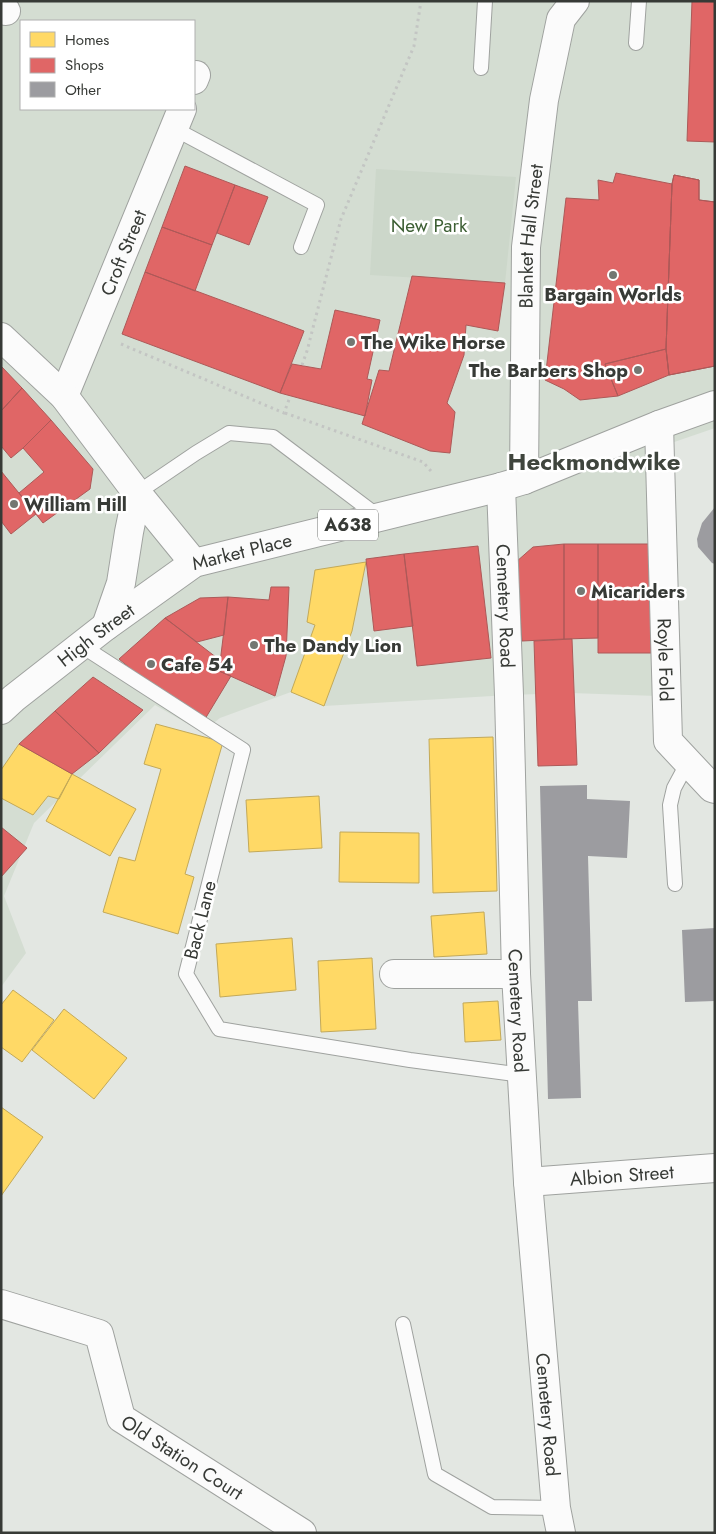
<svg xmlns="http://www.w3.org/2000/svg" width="716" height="1534" font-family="Jost,sans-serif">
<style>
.built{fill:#d4ddd2;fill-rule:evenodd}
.green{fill:#ccd7ca}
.homes{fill:#ffd966;stroke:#c3a958}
.shops{fill:#e06666;stroke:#ad5958}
.building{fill:#9c9ca0}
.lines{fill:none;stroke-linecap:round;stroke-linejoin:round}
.lane-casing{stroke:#9fa29f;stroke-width:16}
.street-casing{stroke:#9fa29f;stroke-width:30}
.secondary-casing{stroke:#9fa29f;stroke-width:30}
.primary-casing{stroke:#9fa29f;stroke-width:30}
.path{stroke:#c3c5c3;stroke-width:3;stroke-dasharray:2.5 4;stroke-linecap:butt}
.lane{stroke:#fbfbfb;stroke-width:14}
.street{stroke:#fbfbfb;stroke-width:28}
.secondary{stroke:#fbfbfb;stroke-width:28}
.primary{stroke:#fbfbfb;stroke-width:28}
.poi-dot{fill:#737772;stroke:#fff;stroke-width:2}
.labels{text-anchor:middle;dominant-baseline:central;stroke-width:5;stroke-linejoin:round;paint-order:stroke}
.shield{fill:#fff;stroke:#737572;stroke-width:1}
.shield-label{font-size:18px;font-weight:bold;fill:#373a36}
.park-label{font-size:19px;fill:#3d5f34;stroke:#fff}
.street-label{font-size:19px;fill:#373a36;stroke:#fff}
.poi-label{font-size:19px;font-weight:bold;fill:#373a36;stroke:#fff;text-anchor:start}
.district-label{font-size:24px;font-weight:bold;fill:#3f453d;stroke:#fff}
</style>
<rect width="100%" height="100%" fill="#e3e7e2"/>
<!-- built -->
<path class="built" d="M1 1H715V428L651 450 657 696 571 693 509 695 324 706 291 692 220 718 202 732 155 705 34 823 4 896 26 953 1 987ZM21 21H194V109H21Z"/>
<!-- green -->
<path class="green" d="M376 169 516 177 505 283 370 275Z"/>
<!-- homes -->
<path class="homes" d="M366 562 352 631 324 706 291 692 315 625 307 622 315 570Z
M156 724 223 742 185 874 194 877 178 934 103 912 119 857 135 861 161 769 144 764Z
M493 737 497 891 433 893 429 739Z
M19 744 72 774 59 799 48 796 33 815 1 798V770Z
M72 774 136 809 110 856 46 821Z
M319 796 322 848 249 852 246 800Z
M340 832 419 833V883L339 882Z
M484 912 487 954 434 957 431 916Z
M292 938 296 990 220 997 216 944Z
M372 958 376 1029 321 1032 318 961Z
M13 990 54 1020 22 1062 1 1047V1005Z
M498 1001 501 1040 465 1042 463 1003Z
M64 1009 127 1058 94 1099 32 1050Z
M1 1107 43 1137 1 1196Z"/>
<!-- shops -->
<path class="shops" d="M692 1 715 2V142L687 141Z
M185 166 235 185 212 245 162 227Z
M616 173 672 184 666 349 605 364 618 396 580 400 564 389 545 380 566 198 599 200 598 180 613 183Z
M674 175 699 180V200L715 202V366L669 375 666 349 672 184Z
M674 175 699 180V200L715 202V366L669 375 666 349 672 184Z
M235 185 268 197 249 245 217 233Z
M162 227 212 245 195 291 145 272Z
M145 272 304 331 280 393 122 334Z
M412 276 505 283 498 331 466 325 464 355 447 403 455 412 450 453 430 451 362 424 379 370 389 371Z
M335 310 380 320 367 379 372 380 365 416 280 393 292 364 321 369Z
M666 349 669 375 618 396 605 364Z
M1 366 22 388 1 411Z
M22 388 51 420 23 448 11 458 1 446V411Z
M51 420 93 469 90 489 43 523 19 493 44 472 23 448Z
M1 471 36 514 11 534 1 521Z
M564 544H598V638L564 639Z
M564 544V639L522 641 516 562 533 547Z
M598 544H651V653H598Z
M478 546 491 658 417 666 404 554Z
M404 554 413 626 374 631 366 559Z
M271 587H289L286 656 275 696 219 671 228 597 269 600Z
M228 597 224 635 197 642 165 618 200 598Z
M165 618 221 661 219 671 231 676 205 719 156 690 119 659Z
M572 639 577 765 538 766 534 641Z
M93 677 143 710 99 753 55 711Z
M55 711 99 753 72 774 19 744Z
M1 827 27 848 1 877Z"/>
<!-- building -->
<path class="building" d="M715 507V564L712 563 698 547 697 539 702 523Z
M587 785V799L630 801 627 858 588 856 592 1001H578L581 1098 548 1099 540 786Z
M715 928V1001L685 1002 682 930Z"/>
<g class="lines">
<defs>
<path id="lane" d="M636 43 639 1
M481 68 485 1
M173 128 317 205 301 247
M137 493 196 453 229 433 273 437 379 517
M82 646 243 750 186 974 219 1029 410 1060 522 1075
M675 884 670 805 674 788 688 762
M403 1324 435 1474 492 1507 556 1508"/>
<g id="street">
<path d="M1 8 6 11"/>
<path d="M194 80 196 75"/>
<path id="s1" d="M64 396 182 109"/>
<path id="s2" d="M659 425 668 741 712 788 715 789"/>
<path id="s3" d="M524 480 526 247 544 100 561 19 575 1"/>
<path id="s4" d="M501 487 509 695 516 974 528 1182 556 1508 561 1533"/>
<path d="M394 974H516"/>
<path id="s5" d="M528 1182 715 1168"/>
<path id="s6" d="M1 1304 99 1334 121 1418 302 1533"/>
</g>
<path id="secondary" d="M1 337 64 396 137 493 194 563
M106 626 121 583 129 532 137 493"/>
<g id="primary">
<path id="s7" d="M1 710 14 698 106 626 194 563 501 487 524 480 659 425 715 405"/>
</g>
</defs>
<!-- lane casing -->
<use href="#lane" class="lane-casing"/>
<!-- street casing -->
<use href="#street" class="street-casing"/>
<!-- secondary casing -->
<use href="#secondary" class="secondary-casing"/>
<!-- primary casing -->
<use href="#primary" class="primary-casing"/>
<!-- path -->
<path class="path" d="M121 344 284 413 290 397
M302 365 307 351 341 219 414 46 421 1
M285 413 423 462 431 471"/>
<!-- lane -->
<use href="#lane" class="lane"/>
<!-- street -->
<use href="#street" class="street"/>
<!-- secondary -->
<use href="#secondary" class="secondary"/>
<!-- primary -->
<use href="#primary" class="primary"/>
</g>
<!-- markers -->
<g class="poi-dot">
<circle cx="613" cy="275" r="5"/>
<circle cx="351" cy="342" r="5"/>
<circle cx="638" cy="370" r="5"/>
<circle cx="14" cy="504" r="5"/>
<circle cx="581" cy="591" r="5"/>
<circle cx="254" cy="645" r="5"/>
<circle cx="151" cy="664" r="5"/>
</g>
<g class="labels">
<!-- shield labels -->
<rect class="shield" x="318" y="509.5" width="60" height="31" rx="4"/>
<g class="shield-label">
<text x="348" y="525">A638</text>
</g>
<!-- park labels -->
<g class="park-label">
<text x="429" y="225">New Park</text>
</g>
<!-- street labels -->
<g class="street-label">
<text stroke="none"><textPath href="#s3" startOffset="244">Blanket Hall Street</textPath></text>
<text stroke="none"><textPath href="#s1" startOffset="155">Croft Street</textPath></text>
<text stroke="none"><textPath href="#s7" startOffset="292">Market Place</textPath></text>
<text stroke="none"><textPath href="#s4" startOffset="119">Cemetery Road</textPath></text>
<text stroke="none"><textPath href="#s7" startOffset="121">High Street</textPath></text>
<text stroke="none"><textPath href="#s2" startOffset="235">Royle Fold</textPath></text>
<text transform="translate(200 920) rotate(-76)">Back Lane</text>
<text stroke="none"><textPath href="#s4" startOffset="524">Cemetery Road</textPath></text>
<text stroke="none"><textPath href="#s5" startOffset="94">Albion Street</textPath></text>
<text stroke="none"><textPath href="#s4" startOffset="929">Cemetery Road</textPath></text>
<text stroke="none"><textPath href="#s6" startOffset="262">Old Station Court</textPath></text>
</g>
<!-- poi labels -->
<g class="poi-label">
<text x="613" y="294" text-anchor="middle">Bargain Worlds</text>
<text x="361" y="342">The Wike Horse</text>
<text x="628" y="370" text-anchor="end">The Barbers Shop</text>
<text x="24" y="504">William Hill</text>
<text x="591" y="591">Micariders</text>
<text x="264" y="645">The Dandy Lion</text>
<text x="161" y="664">Cafe 54</text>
</g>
<!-- district labels -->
<g class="district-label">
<text x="594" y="461">Heckmondwike</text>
</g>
</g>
<!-- border -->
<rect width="716" height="1534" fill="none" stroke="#373a36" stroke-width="5"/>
<!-- legend -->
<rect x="20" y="20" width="175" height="90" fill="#ffffff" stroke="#afb0af"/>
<rect x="30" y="32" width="25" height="15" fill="#ffd966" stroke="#afb0af"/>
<text x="65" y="45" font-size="15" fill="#373a36">Homes</text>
<rect x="30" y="58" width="25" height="15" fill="#e06666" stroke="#afb0af"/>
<text x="65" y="70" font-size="15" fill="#373a36">Shops</text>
<rect x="30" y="82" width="25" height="15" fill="#9c9ca0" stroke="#afb0af"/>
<text x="65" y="95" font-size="15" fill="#373a36">Other</text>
</svg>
